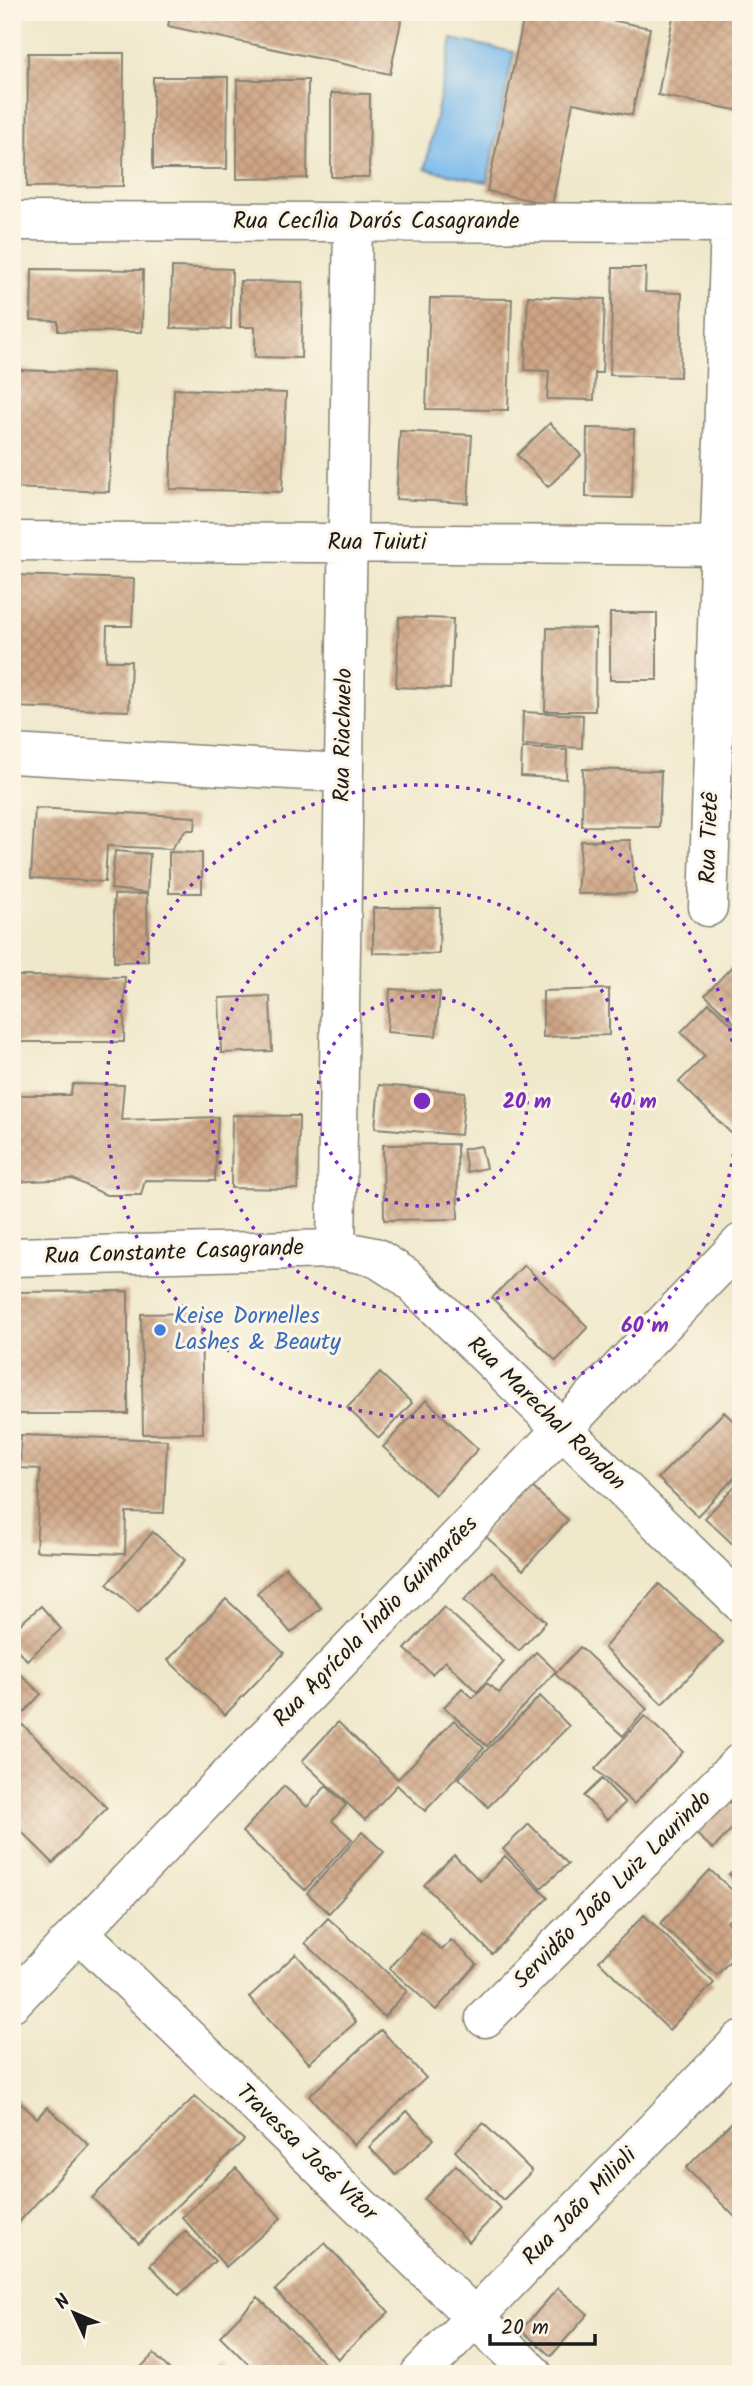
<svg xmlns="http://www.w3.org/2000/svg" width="753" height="2386" font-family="Kalam,sans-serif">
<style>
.water{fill:#79baee;stroke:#4a6b85;stroke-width:2}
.building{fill:url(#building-cross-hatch)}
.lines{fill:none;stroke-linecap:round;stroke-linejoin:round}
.minor-casing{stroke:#868274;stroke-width:41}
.minor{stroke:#fff;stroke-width:38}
.ring{fill:none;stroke:#7b2cbf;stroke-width:3.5;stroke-dasharray:3.5 7}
.shop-dot{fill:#3f7fe0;stroke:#fcf5e5;stroke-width:2.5}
.labels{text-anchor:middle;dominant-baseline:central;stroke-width:6;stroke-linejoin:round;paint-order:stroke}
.street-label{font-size:23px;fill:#1c1c1c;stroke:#fcf5e5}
.shop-label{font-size:23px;fill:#366cbe;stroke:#fcf5e5;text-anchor:start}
.centre{fill:#7b2cbf;stroke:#fcf5e5;stroke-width:3.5}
.ring-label{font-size:21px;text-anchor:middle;font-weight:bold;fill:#7b2cbf;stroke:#fcf5e5;stroke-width:6;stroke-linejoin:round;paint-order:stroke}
</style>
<defs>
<pattern id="building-cross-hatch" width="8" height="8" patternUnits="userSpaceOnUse" patternTransform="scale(1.75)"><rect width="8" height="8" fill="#cea585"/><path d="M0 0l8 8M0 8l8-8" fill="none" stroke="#b08d72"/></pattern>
</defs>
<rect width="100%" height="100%" fill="#fcf5e5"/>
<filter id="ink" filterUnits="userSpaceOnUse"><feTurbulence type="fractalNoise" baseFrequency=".0143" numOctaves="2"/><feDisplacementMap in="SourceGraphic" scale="14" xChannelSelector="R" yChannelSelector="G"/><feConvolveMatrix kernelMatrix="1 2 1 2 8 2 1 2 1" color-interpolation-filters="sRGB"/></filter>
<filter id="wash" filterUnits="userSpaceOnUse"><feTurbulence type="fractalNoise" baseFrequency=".00686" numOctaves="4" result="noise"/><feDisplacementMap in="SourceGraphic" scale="28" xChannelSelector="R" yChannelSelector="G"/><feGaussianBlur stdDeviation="1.57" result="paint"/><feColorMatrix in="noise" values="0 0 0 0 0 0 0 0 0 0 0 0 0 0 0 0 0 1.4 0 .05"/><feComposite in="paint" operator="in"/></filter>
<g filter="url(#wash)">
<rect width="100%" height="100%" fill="#efe8cb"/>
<!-- water -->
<path class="water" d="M452 39 514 52 487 182 425 169Z"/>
<g id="blocks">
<!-- building -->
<path class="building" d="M171 12H403L390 74 168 26Z
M525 12H571L650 28 632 115 573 103 552 205 487 191Z
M674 12H741V111L658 95Z
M28 53H124L123 186 27 187Z
M153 77H228L227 169H153Z
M237 80H308L307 178 237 179Z
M331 93 370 94 369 177H331Z
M172 267 232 269 231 329 171 328Z
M613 268H646L645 292 682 293 680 377 610 375Z
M32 269 143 270 142 332 58 331V321L31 320Z
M240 281 303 282 301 358 255 357V327H240Z
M528 296 605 299 602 373H595L594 400 547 399 549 371 525 370Z
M430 298 512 299 508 410 426 409Z
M15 370 113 373 109 492 12 488Z
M174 389 286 393 282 492 170 489Z
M550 423 581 455 548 487 517 455Z
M587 428 634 429 632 498 586 497Z
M400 431 472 435 468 503 396 499Z
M13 575 134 579 132 626H107L106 661H131L129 711 12 707Z
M610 613H657V680H610Z
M399 617 453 619 450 689 396 687Z
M547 628 596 629 595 711H545Z
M523 712 583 715 582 748 522 745Z
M522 748 567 750 566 779 521 776Z
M583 769 661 771 659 827 582 826Z
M35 808 196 817 195 830H186L171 849 107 846 105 882 31 878Z
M630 840 636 893 577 894 581 841Z
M115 851 150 854 147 893 111 889Z
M169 852 202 853V893H169Z
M147 894 148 961 114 962V895Z
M373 908H440L439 954 373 953Z
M738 960 741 962V1019L736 1024 705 995Z
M14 976 125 977 124 1042H13Z
M390 989 440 992 436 1036 387 1032Z
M609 989V1035L543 1037V991Z
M270 996 272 1051 221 1053 219 998Z
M709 1003 741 1033V1143L679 1082 705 1056 681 1032Z
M73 1084 124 1085 121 1120 218 1117 215 1181 145 1180 141 1195H106L73 1179 12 1182V1095H70Z
M379 1085 465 1092 461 1135 375 1128Z
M232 1115 299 1116 298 1189 231 1188Z
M457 1144 458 1219 384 1220 383 1145Z
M481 1146 486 1168 467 1172 463 1149Z
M524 1265 588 1327 556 1361 492 1298Z
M128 1291V1414H13V1292Z
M201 1313 203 1433 143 1434 141 1314Z
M380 1373 412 1403 379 1438 347 1408Z
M426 1400 478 1449 435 1495 383 1447Z
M724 1412 741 1428V1471L697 1516 658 1478Z
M21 1435 167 1440 164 1513 126 1512 125 1554 36 1551 40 1469 20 1468Z
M741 1479V1552L705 1518Z
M529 1484 568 1520 523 1570 483 1534Z
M153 1532 185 1560 138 1612 107 1584Z
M286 1567 321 1608 291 1633 257 1593Z
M492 1571 546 1622 519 1651 464 1600Z
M659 1584 723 1642 662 1704 604 1648Z
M226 1599 284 1653 225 1715 168 1660Z
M41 1606 61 1629 27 1660 12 1644V1631Z
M444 1607 504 1662 477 1692 445 1661 432 1674 405 1649Z
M580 1647 647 1709 623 1736 555 1674Z
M536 1652 556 1671 487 1746 444 1707 462 1688 473 1698 487 1683 499 1693Z
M18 1672 41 1694 16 1721 12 1717V1679Z
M540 1696 569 1726 488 1807 459 1778Z
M645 1716 683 1752 634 1804 595 1769Z
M454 1720 484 1748 425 1811 397 1785 365 1820 302 1761 338 1722 398 1779Z
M23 1725 107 1808 53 1863 12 1822V1736Z
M602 1779 625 1803 607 1820 584 1796Z
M284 1786 307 1807 326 1786 346 1805 332 1821 352 1839 305 1890 242 1832Z
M715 1789 741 1813V1819L713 1849 684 1823Z
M529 1824 568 1864 541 1888 503 1849Z
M362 1832 384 1852 329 1913 307 1893Z
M454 1855 480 1881 505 1856 548 1898 492 1954 424 1885Z
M741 1863V1887L729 1874Z
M710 1870 741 1898V1907L727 1922 741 1934V1949L717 1975 660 1924Z
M644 1915 714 1983 669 2030 599 1961Z
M328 1918 407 1991 384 2017 305 1943Z
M421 1932 442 1950 451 1940 477 1964 436 2010 389 1968Z
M296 1954 356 2022 309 2063 249 1997Z
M381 2030 426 2078 354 2145 309 2096Z
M12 2095 37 2118 47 2107 89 2145 20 2221 12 2214Z
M195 2096 244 2140 139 2243 92 2198Z
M407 2111 434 2139 396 2175 369 2147Z
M736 2118 741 2123V2223L686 2168Z
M483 2123 532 2171 503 2200 455 2151Z
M456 2165 501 2209 469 2242 424 2199Z
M236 2168 281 2218 226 2267 182 2217Z
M185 2231 215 2261 179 2295 150 2265Z
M325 2243 389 2312 338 2359 275 2290Z
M558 2288 588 2314 551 2356 521 2330Z
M258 2297 333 2372 332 2374H258L220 2336Z
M154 2354 174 2374H134Z
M222 2365 231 2374H213Z"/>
</g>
</g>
<g filter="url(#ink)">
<use href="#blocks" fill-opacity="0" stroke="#868274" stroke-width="2"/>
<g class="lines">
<defs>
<path id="minor" d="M12 221 741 223
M12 541 741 546
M12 754 343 773
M708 907 730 223
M336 1249 353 222
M12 1257 336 1249 375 1257 406 1277 741 1603
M79 1932 533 2374
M12 2002 741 1243
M485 2018 741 1762
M420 2374 741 2040"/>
</defs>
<!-- minor casing -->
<use href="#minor" class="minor-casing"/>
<!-- minor -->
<use href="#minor" class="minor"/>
</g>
</g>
<!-- distance rings -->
<g class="ring">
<circle cx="422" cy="1101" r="105"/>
<circle cx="422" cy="1101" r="211"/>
<circle cx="422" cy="1101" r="316"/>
</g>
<!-- markers -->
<circle class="shop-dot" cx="160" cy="1330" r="7"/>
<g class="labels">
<!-- street labels -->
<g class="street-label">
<text x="376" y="222">Rua Cecília Darós Casagrande</text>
<text x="377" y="543">Rua Tuiuti</text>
<text transform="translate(344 735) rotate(-89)">Rua Riachuelo</text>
<text transform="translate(710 838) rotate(-88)">Rua Tietê</text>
<text transform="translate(174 1253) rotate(-2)">Rua Constante Casagrande</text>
<text transform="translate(546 1414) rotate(44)">Rua Marechal Rondon</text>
<text transform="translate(376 1622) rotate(-46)">Rua Agrícola Índio Guimarães</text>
<text transform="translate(613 1890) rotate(-45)">Servidão João Luiz Laurindo</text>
<text transform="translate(306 2153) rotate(44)">Travessa José Vítor</text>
<text transform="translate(580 2207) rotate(-46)">Rua João Milioli</text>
</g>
<!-- shop labels -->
<g class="shop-label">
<text x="174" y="1317">Keise Dornelles<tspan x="174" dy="26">Lashes &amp; Beauty</tspan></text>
</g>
</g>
<circle cx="422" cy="1101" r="10" class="centre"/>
<g class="ring-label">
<text x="527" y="1108">20 m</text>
<text x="633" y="1108">40 m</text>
<text x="645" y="1332">60 m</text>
</g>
<!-- margin -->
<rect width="753" height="2386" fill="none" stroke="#fcf5e5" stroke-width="42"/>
<!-- north arrow -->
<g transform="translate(74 2313) rotate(314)" stroke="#fcf5e5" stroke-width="5" paint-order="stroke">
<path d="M0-5L12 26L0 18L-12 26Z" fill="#1c1c1c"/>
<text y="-10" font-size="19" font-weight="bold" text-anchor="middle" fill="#1c1c1c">N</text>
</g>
<!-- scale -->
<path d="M490 2334v10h105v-10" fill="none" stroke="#1c1c1c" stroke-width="3.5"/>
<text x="501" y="2334" font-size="21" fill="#1c1c1c" stroke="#fcf5e5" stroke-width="5" paint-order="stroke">20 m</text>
</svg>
